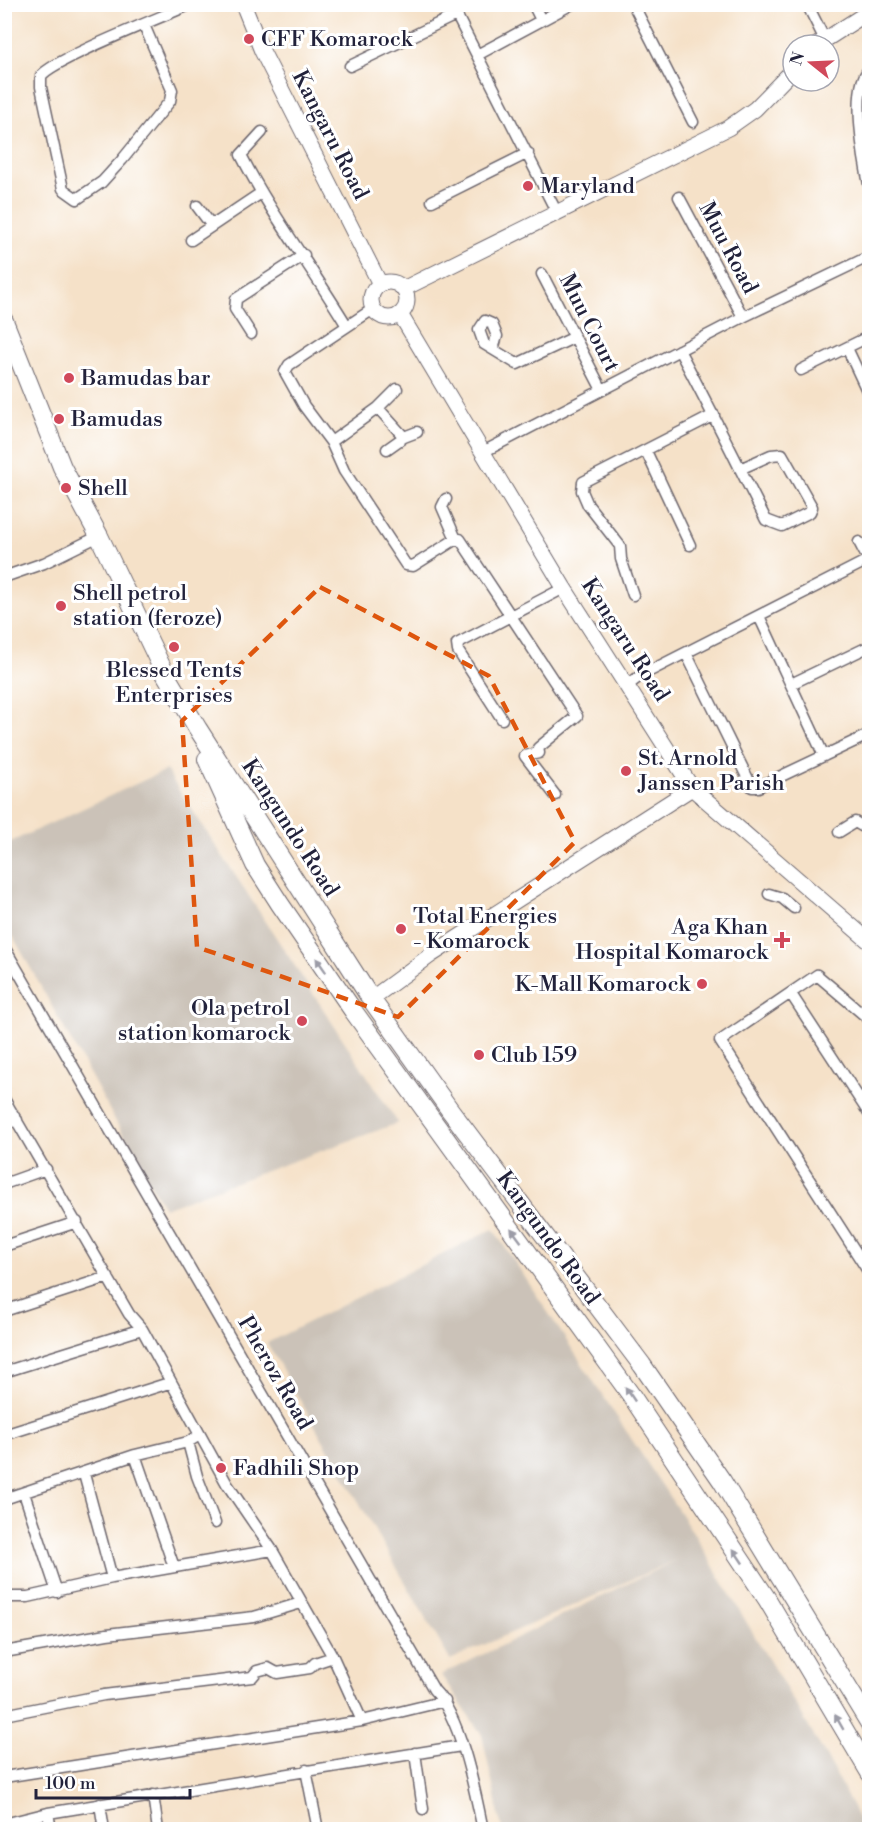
<svg xmlns="http://www.w3.org/2000/svg" width="874" height="1834" font-family="'Libre Bodoni',serif">
<style>
.industrial{fill:#cbc2b8}
.lines{fill:none;stroke-linecap:round;stroke-linejoin:round}
.minor-casing{stroke:#6c656c;stroke-width:13}
.secondary-casing{stroke:#6c656c;stroke-width:17}
.trunk-casing{stroke:#6c656c;stroke-width:20}
.minor{stroke:#fff;stroke-width:10}
.secondary{stroke:#fff;stroke-width:15}
.trunk{stroke:#fff;stroke-width:18}
.oneway{fill:#9c9ca7}
.marked{fill:none;stroke:#de560e;stroke-width:4.5;stroke-dasharray:12 8;stroke-linejoin:round}
.poi-dot{fill:#d1495b;stroke:#fff;stroke-width:2}
.labels{text-anchor:middle;dominant-baseline:central;stroke-width:6;stroke-linejoin:round;paint-order:stroke}
.poi-label{font-size:22px;fill:#22223b;stroke:#fff;text-anchor:start}
.street-label{font-size:22px;fill:#22223b;stroke:#fff}
</style>
<rect width="100%" height="100%" fill="#fff"/>
<filter id="ink" filterUnits="userSpaceOnUse"><feTurbulence type="fractalNoise" baseFrequency=".0167" numOctaves="2"/><feDisplacementMap in="SourceGraphic" scale="12" xChannelSelector="R" yChannelSelector="G"/><feConvolveMatrix kernelMatrix="1 2 1 2 8 2 1 2 1" color-interpolation-filters="sRGB"/></filter>
<filter id="wash" filterUnits="userSpaceOnUse"><feTurbulence type="fractalNoise" baseFrequency=".008" numOctaves="4" result="noise"/><feDisplacementMap in="SourceGraphic" scale="24" xChannelSelector="R" yChannelSelector="G"/><feGaussianBlur stdDeviation="1.35" result="paint"/><feColorMatrix in="noise" values="0 0 0 0 0 0 0 0 0 0 0 0 0 0 0 0 0 1.4 0 .05"/><feComposite in="paint" operator="in"/></filter>
<g filter="url(#wash)">
<rect width="100%" height="100%" fill="#f5e1c8"/>
<!-- industrial -->
<path class="industrial" d="M166 770 398 1123 164 1208 5 922 4 845Z
M493 1229 694 1534 826 1756 864 1829H502L482 1735 441 1675 680 1558 450 1660 267 1343Z"/>
</g>
<g filter="url(#ink)">
<g class="lines">
<defs>
<path id="minor" d="M451 4 557 213
M533 4 541 20
M633 4 693 122
M807 4 824 38
M144 25 172 90 170 101 122 160 102 182 77 199 63 189 41 87V76C53 59 165 16 191 4
M479 54 572 4
M350 66 456 15
M870 69C849 84 865 166 870 189
M262 132 241 155C271 214 312 268 347 326
M679 197 743 317
M432 201 528 153
M197 206 209 222H218
M191 240 261 193
M542 274 602 390
M373 309 289 365 285 372 304 406 331 442 344 471 406 565 413 566 456 539H460L577 716 538 748 539 753 525 756 555 795
M251 334 235 309 236 299 304 255
M847 348 870 397
M493 349 497 336 492 324 485 321 479 330 484 344 517 364 575 337
M679 350C709 406 737 463 766 520L782 526 810 512 812 507 782 454 771 455 740 469
M801 370 870 336
M378 408 404 437 417 432
M331 442 378 408 397 389
M387 449 404 437
M646 451 690 545
M481 453 743 317 870 256
M446 499 442 507 456 539
M859 542 870 563
M4 577 44 563 99 536
M633 595 621 559 620 546 588 505 582 491 583 482 714 415
M759 616 824 756
M686 653 752 787H758L870 734
M791 684 870 646
M628 685 640 676 868 560
M502 719 458 651 457 644 564 588
M839 832 855 822 870 831
M769 894 782 898 794 908
M4 947 434 1690C461 1717 475 1791 483 1830
M791 994 870 1115
M870 1020 817 975 720 1041 870 1274
M4 1099 129 1314 142 1329 227 1484 272 1550 333 1657 362 1721
M4 1122 17 1120
M4 1184 46 1169
M4 1246 77 1222
M4 1311 108 1277
M4 1372 142 1329
M4 1435 169 1383
M188 1442 197 1476 215 1523
M135 1455 174 1567
M84 1474 112 1578
M24 1493 57 1592
M4 1499 135 1455 188 1442 200 1435
M4 1597H28L112 1578 272 1550
M4 1652 107 1634 254 1617 301 1603
M4 1715 104 1695 252 1677 257 1671 268 1668 277 1673 310 1668 315 1663 333 1657
M415 1753 423 1809
M306 1770 318 1830
M4 1777 362 1721 445 1701
M153 1795 158 1830
M100 1804 104 1830
M48 1813 51 1830
M4 1824 48 1813 461 1746"/>
<path id="secondary" d="M243 4 262 51 380 284
M817 45 870 11
M371 300a18 18 0 1 1 36 0a18 18 0 1 1-36 0Z
M403 289 728 128 755 109 793 70
M400 314 564 588 692 788 870 942
M371 999 431 955 692 788"/>
<path id="trunk" d="M4 321 62 467 99 536 164 672 198 729 371 999 450 1110 642 1365 722 1481 870 1724
M207 759 255 865 280 904 354 1012 631 1395 767 1599 870 1773"/>
</defs>
<!-- minor casing -->
<use href="#minor" class="minor-casing"/>
<!-- secondary casing -->
<use href="#secondary" class="secondary-casing"/>
<!-- trunk casing -->
<use href="#trunk" class="trunk-casing"/>
<!-- minor -->
<use href="#minor" class="minor"/>
<!-- secondary -->
<use href="#secondary" class="secondary"/>
<!-- trunk -->
<use href="#trunk" class="trunk"/>
</g>
<!-- one-way arrows -->
<defs><path id="oneway-solid" d="M-6-.8H1V-3.2L6.5 0L1 3.2V.8H-6Z" transform="scale(1.5)"/></defs>
<g class="oneway">
<use href="#oneway-solid" transform="translate(321 965) rotate(-125)"/>
<use href="#oneway-solid" transform="translate(516 1235) rotate(-127)"/>
<use href="#oneway-solid" transform="translate(630 1394) rotate(-124)"/>
<use href="#oneway-solid" transform="translate(738 1556) rotate(-124)"/>
<use href="#oneway-solid" transform="translate(839 1722) rotate(-120)"/>
</g>
</g>
<!-- marked area -->
<path class="marked" d="M320 587 489 676 575 842 398 1017 197 947 182 721Z"/>
<!-- markers -->
<g class="poi-dot">
<circle cx="249" cy="39" r="6"/>
<circle cx="528" cy="186" r="6"/>
<circle cx="69" cy="378" r="6"/>
<circle cx="59" cy="419" r="6"/>
<circle cx="66" cy="488" r="6"/>
<circle cx="61" cy="606" r="6"/>
<circle cx="174" cy="647" r="6"/>
<circle cx="626" cy="771" r="6"/>
<circle cx="401" cy="929" r="6"/>
<path d="M779 931h6v6h6v6h-6v6h-6v-6h-6v-6h6z"/>
<circle cx="702" cy="984" r="6"/>
<circle cx="302" cy="1021" r="6"/>
<circle cx="479" cy="1055" r="6"/>
<circle cx="221" cy="1468" r="6"/>
</g>
<g class="labels">
<!-- poi labels -->
<g class="poi-label">
<text x="261" y="39">CFF Komarock</text>
<text x="540" y="186">Maryland</text>
<text x="81" y="378">Bamudas bar</text>
<text x="71" y="419">Bamudas</text>
<text x="78" y="488">Shell</text>
<text x="73" y="593">Shell petrol<tspan x="73" dy="25">station (feroze)</tspan></text>
<text x="174" y="670" text-anchor="middle">Blessed Tents<tspan x="174" dy="25">Enterprises</tspan></text>
<text x="638" y="758">St. Arnold<tspan x="638" dy="25">Janssen Parish</tspan></text>
<text x="413" y="916">Total Energies<tspan x="413" dy="25">- Komarock</tspan></text>
<text x="768" y="927" text-anchor="end">Aga Khan<tspan x="768" dy="25">Hospital Komarock</tspan></text>
<text x="690" y="984" text-anchor="end">K-Mall Komarock</text>
<text x="290" y="1008" text-anchor="end">Ola petrol<tspan x="290" dy="25">station komarock</tspan></text>
<text x="491" y="1055">Club 159</text>
<text x="233" y="1468">Fadhili Shop</text>
</g>
<!-- street labels -->
<g class="street-label">
<text transform="translate(330 135) rotate(63)">Kangaru Road</text>
<text transform="translate(728 248) rotate(62)">Muu Road</text>
<text transform="translate(589 323) rotate(63)">Muu Court</text>
<text transform="translate(625 640) rotate(57)">Kangaru Road</text>
<text transform="translate(290 828) rotate(57)">Kangundo Road</text>
<text transform="translate(548 1238) rotate(54)">Kangundo Road</text>
<text transform="translate(275 1373) rotate(60)">Pheroz Road</text>
</g>
</g>
<!-- margin -->
<rect width="874" height="1834" fill="none" stroke="#fff" stroke-width="24"/>
<!-- north arrow -->
<g transform="translate(811 63) rotate(288)"><circle r="28" fill="#ffffff" stroke="#a7a7b1" stroke-width="1.5"/>
<path d="M0-4.5L10 22L0 15L-10 22Z" fill="#d1495b"/>
<text y="-9" font-size="16" font-weight="bold" text-anchor="middle" fill="#22223b">N</text>
</g>
<!-- scale -->
<path d="M36 1789v9h154v-9" fill="none" stroke="#22223b" stroke-width="3"/>
<text x="45" y="1789" font-size="18" fill="#22223b" stroke="#ffffff" stroke-width="4.5" paint-order="stroke">100 m</text>
</svg>
